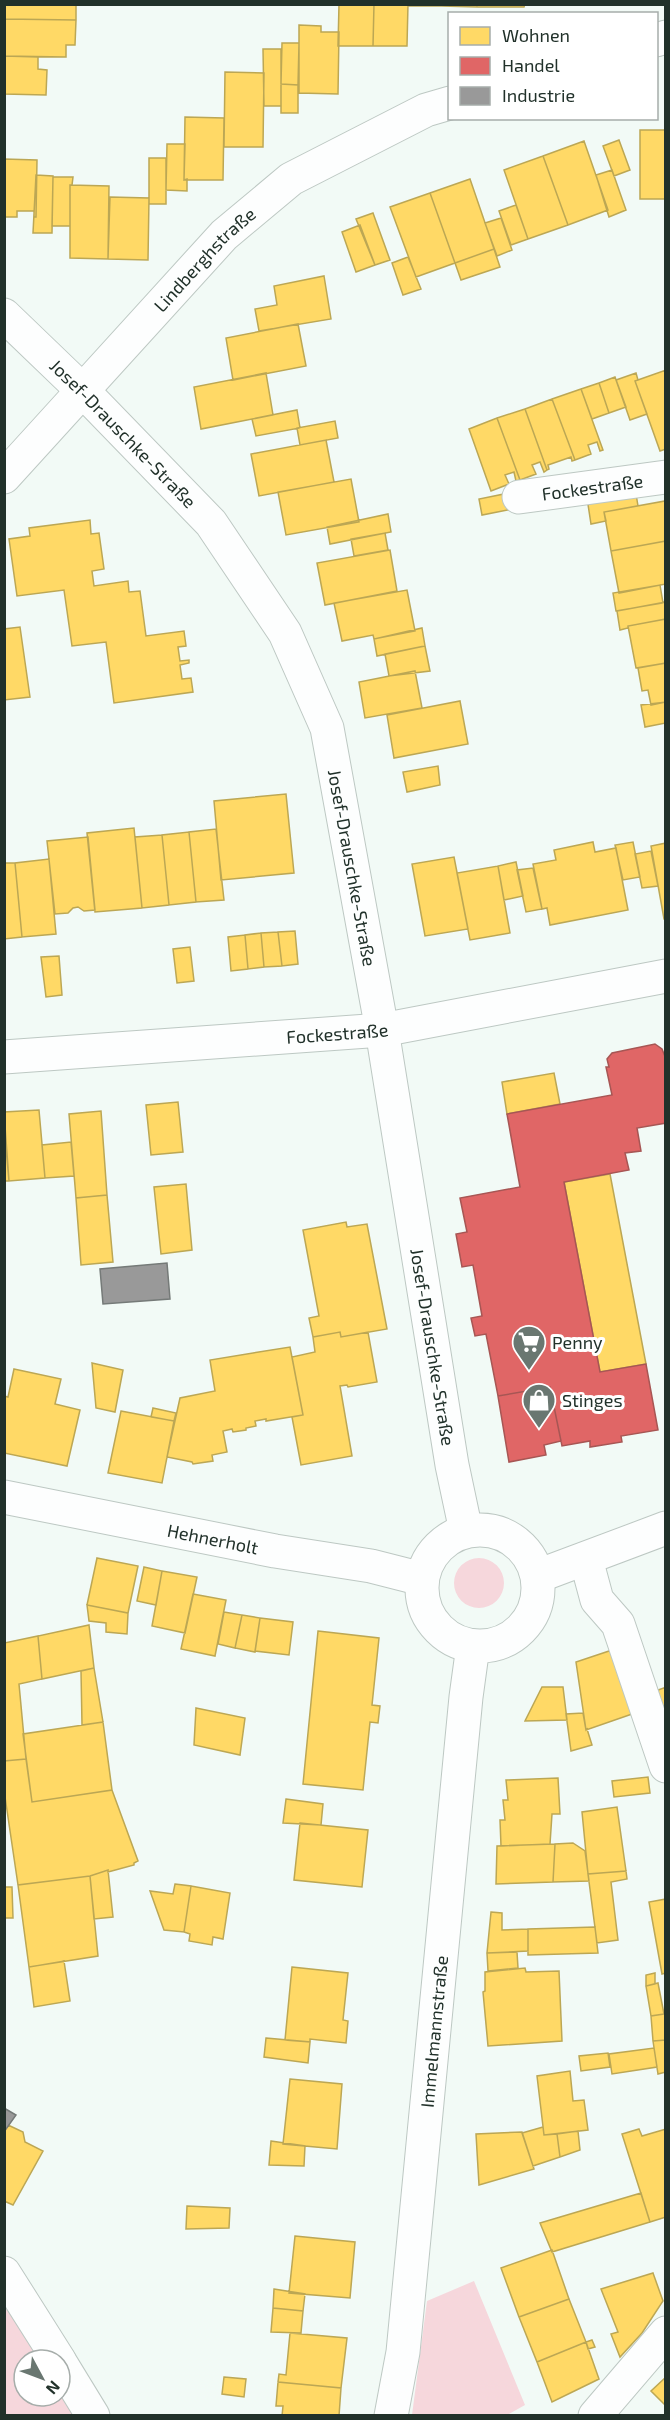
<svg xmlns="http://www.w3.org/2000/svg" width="670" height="2420" font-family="'Exo 2',sans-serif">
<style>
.green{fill:#f6d7dc}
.homes{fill:#ffd966;stroke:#bca754;stroke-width:1.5}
.shops{fill:#e06666;stroke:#a75654;stroke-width:1.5}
.industry{fill:#999;stroke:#757a78;stroke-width:1.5}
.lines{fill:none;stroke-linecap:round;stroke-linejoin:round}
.minor-casing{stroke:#bdc8c3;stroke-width:35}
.minor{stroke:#fdfefe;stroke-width:33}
.labels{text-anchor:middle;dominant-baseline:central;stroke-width:6;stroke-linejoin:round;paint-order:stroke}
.street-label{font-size:18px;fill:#21312a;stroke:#fff}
.poi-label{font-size:18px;fill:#21312a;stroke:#fff;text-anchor:start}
</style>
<rect width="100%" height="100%" fill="#f2faf6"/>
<!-- green -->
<path class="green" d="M454 1583a25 25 0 1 1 50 0a25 25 0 1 1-50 0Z
M474 2281 525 2405 507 2415H412L427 2301Z
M4 2301 42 2360H24V2396H60V2389L76 2415H5Z"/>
<!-- homes -->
<path class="homes" d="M4 4H76V20L4 19Z
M339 4H374L373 46H338Z
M374 4H408L407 46H373Z
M408 4H442V6H408Z
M442 4H477V7L442 6Z
M477 4H525L524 7H477Z
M4 19 76 20 75 45H66V57L4 56Z
M299 25 321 26V32H339L338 94 299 93Z
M282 43H299L298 85 281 84Z
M263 49H281V106H264Z
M4 56 38 57V69L47 70 46 95 4 94Z
M225 72 264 73 263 147H224Z
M281 84 298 85V113H281Z
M185 117 224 118 223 180H184Z
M640 130H666V199H640Z
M619 140 630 170 614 176 603 146Z
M584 141 608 210 568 225 543 156Z
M167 144H185L184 180 187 179V191L166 190Z
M543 156 568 225 528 239 504 170Z
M149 158H166V204H149Z
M4 159 37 160 36 217H34V211H17V217H4Z
M612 170 626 210 609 217 596 175Z
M36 175 53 176 52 233H33Z
M53 177H73L72 185H70V226H52Z
M470 179 494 249 455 263 430 193Z
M70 185 109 186 108 259 70 258Z
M430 193 455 263 416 277 390 207Z
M110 197 149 198 148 260 108 259Z
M516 205 528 239 511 245 499 211Z
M373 213 390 260 375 265 356 219Z
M501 218 512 250 497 256 485 223Z
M360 225 375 265 356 272 342 232Z
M494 249 500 267 461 280 455 263Z
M408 257 421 289 403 295 392 263Z
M324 276 331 319 259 331 255 309 277 305 274 286Z
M298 324 306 366 233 380 226 338Z
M666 370V449L660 451 635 381Z
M266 373 273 415 201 429 194 387Z
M636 373 638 380 635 381 647 414 630 420 616 380Z
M615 377 626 407 609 413 599 383Z
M599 383 609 413 592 419 581 389Z
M581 389 603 450 600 451 597 442 588 445 591 454 575 460 552 399Z
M552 399 575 460 572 461 571 457 548 465 549 469 547 470 525 409Z
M525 409 547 470 544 472 540 462 532 465 536 474 520 480 497 418Z
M297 410 300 428 256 436 252 419Z
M497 418 520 480 516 481 514 472 505 475 509 484 491 491 469 429Z
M335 421 338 438 300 445 297 428Z
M326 440 334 482 259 496 251 454Z
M351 479 359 522 286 535 278 492Z
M635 488 638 506 604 512 606 521 591 524 587 498Z
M509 493 512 509 482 515 479 499Z
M665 501 666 541 611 551 604 512Z
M388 514 391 532 330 544 327 527Z
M90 520 91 534 99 533 104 569 92 571 94 586 128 581 129 592 140 591 146 636 184 631 186 646 178 647 180 661 189 660V663L180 665 182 679 191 678 193 692 114 703 106 642 72 646 64 590 17 596 9 539 30 536 29 528Z
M385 533 388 550 354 556 351 539Z
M666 541V584L619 593 611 551Z
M390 550 397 591 325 605 317 563Z
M660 585 663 603 616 611 613 593Z
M407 590 415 631 374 639 373 635 342 641 334 603Z
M666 602V619L628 626V628L620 630 617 611Z
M666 619V663L636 668 628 626Z
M20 627 30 697 4 700V629Z
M422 628 425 646 377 656 374 639Z
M425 646 430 671 389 676 385 654Z
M666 663V702L651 705 648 690 642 691 638 668Z
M415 671 422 708 365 718 359 682Z
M460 701 468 744 394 758 387 715Z
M666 702V723L645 727 641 705Z
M438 766 440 785 407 792 403 772Z
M286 794 294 873 221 880 214 801Z
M134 828 142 908 95 912 87 833Z
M216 829 224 900 196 902 189 832Z
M189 832 196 902 169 905 162 835Z
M162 835 169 905 142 908 135 837Z
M88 837 95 910 84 911 78 907 73 908 68 913 55 914 47 841Z
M593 842 595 852 616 848 628 910 550 925 547 908 542 909 533 864 556 860 554 850Z
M633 842 640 877 623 880 615 845Z
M666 843V919H664L651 846Z
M651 851 658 886 642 888 635 854Z
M454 857 468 929 425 936 412 864Z
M49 859 56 934 22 937 15 863Z
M516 862 523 896 504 900 498 866Z
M4 863H15L22 937 4 939Z
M498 866 510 933 470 940 457 873Z
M533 868 542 909 526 912 517 870Z
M295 931 298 964 282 966 278 932Z
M278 932 282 966 264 967 261 933Z
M261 933 264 967 248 969 245 935Z
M245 935 248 969 231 971 228 937Z
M190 947 194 981 177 983 173 949Z
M59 956 62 995 46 997 41 957Z
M554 1073 560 1104 507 1114 502 1082Z
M178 1102 183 1152 151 1155 146 1105Z
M39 1110 45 1178 9 1181 4 1112Z
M101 1111 107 1195 76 1198 69 1114Z
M4 1126 9 1181H4Z
M71 1142 74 1176 45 1178 42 1145Z
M610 1174 646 1364 600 1372 564 1182Z
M186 1184 192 1250 161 1254 154 1187Z
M107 1195 113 1262 81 1265 76 1198Z
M346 1222 347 1227 367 1224 387 1329 341 1337 340 1332 313 1337 309 1318 319 1316 303 1230Z
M340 1332 341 1337 368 1332 377 1382 348 1387 347 1385 340 1386 352 1456 301 1465 292 1417 303 1415 292 1357 315 1352 313 1337Z
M290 1347 303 1415 266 1421V1419L255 1421 256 1426 246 1428V1430L233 1432 232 1429 223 1431 227 1452 212 1455 213 1461 193 1464 192 1462 167 1457 180 1398 215 1391 210 1360Z
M92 1363 123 1370 115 1412 96 1408Z
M14 1369 61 1379 55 1404 80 1410 67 1466 4 1453V1396L8 1397Z
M153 1408 176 1413 174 1421 151 1417Z
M121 1411 174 1421 162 1483 108 1473Z
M97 1558 138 1566 128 1613 87 1605Z
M144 1567 162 1571 156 1605 137 1601Z
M162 1571 197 1577 185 1633 152 1626Z
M193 1594 226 1600 215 1656 181 1649Z
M87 1605 128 1613 127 1634 106 1632V1623L89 1621Z
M224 1612 242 1615 235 1648 218 1644Z
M242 1615 260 1618 255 1652 235 1648Z
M260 1618 293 1622 289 1655 255 1651Z
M89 1625 94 1668 42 1679 38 1636Z
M318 1631 379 1638 372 1705 380 1706 378 1723 370 1722 363 1790 303 1784Z
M38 1636 42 1679 19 1684 26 1759 4 1761V1643Z
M615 1649 635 1713 586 1730 576 1662Z
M94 1668 103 1722 82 1725 81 1671Z
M542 1687H563L567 1720 525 1721Z
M666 1687V1728L653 1692Z
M196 1708 245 1718 240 1755 194 1745Z
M583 1713 586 1730 587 1729 592 1745 571 1751 566 1714Z
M103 1722 112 1790 32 1802 23 1734Z
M26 1759 32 1802 112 1790 138 1861 134 1863V1865L108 1872V1870L90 1876 18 1885 4 1790V1761Z
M648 1777 650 1793 614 1797 612 1781Z
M558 1778 560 1814H552L550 1844 501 1846 500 1820H505L503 1800H508L506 1780Z
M286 1799 323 1804 321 1825 283 1823Z
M617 1807 626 1871 588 1874 582 1812Z
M300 1823 368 1830 362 1887 294 1880Z
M573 1843 585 1851 589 1881 553 1882 555 1844Z
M555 1844 553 1882 496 1884 497 1846Z
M108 1870 113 1917 94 1919 90 1876Z
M626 1871 627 1879 611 1882 618 1940 597 1943 588 1874Z
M90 1876 98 1956 29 1967 18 1885Z
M175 1884 191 1886 184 1932 164 1930 150 1891 173 1894Z
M191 1886 230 1893 223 1939 213 1937 212 1945 189 1941 190 1934 184 1932Z
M4 1887H12L13 1918H4Z
M666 1899V1973L662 1974 649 1902Z
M491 1912 502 1913V1930L528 1929V1951L487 1953Z
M595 1927 598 1953 528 1955V1929Z
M517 1952 518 1968 488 1971 487 1953Z
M64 1961 70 2001 34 2007 29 1967Z
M292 1967 348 1973 343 2020 348 2021 346 2043 310 2039V2042L285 2040Z
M525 1968 526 1972 559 1971 562 2041 488 2046 483 1992 485 1991V1972Z
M655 1973V1984L646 1986V1975Z
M658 1983 664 2014 651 2016 646 1986Z
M664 2014H666V2040L653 2041 651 2016Z
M266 2038 310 2042 308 2063 264 2057Z
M666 2040V2072L658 2074 653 2041Z
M654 2048 657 2067 612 2074 609 2054Z
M608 2053 610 2067 581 2071 579 2056Z
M570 2071 573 2101 584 2100 588 2130 544 2135 537 2076Z
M290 2079 342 2084 337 2149 283 2144Z
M8 2125 23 2132 25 2142 43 2151 13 2205 4 2201V2132Z
M543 2127 544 2135 557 2134 560 2157 533 2166 522 2133Z
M639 2129 642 2136 666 2129V2217L650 2222 622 2134Z
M578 2131 580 2150 560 2157 557 2134Z
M522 2132 534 2169 479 2185 476 2134Z
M271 2141 305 2146 304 2166 269 2165Z
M641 2193 650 2222 552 2252 540 2223Z
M187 2206 230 2208 229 2228 186 2229Z
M295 2236 355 2242 350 2298 289 2293Z
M552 2250 569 2299 519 2317 501 2268Z
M653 2273 663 2301 642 2333 620 2357 611 2334 618 2332 601 2289Z
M274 2289 305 2294 303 2311 273 2308Z
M569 2299 586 2342 537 2362 519 2317Z
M273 2308 303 2311 301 2333 271 2332Z
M290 2333 347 2338 341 2388 278 2382 279 2374 286 2375Z
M592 2340 595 2347 588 2349 586 2342Z
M586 2342 599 2379 552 2402 537 2362Z
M224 2377 246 2379 244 2397 222 2394Z
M666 2377V2406L651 2391Z
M278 2382 341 2388 339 2416H282L283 2406H276Z"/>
<!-- shops -->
<path class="shops" d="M655 1044 662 1049 666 1059V1123L637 1128 641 1151 625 1153 629 1170 564 1182 600 1372 646 1364 658 1430 621 1436 622 1442 590 1447V1441L562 1446 550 1387 498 1396 486 1334 475 1336 471 1318 482 1316 473 1265 462 1267 456 1234 467 1232 460 1198 520 1187 507 1114 612 1095 606 1067H609L607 1059 612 1053Z
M550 1387 561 1441 544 1445 546 1455 509 1462 498 1396Z"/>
<!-- industry -->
<path class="industry" d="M167 1263 170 1299 103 1304 100 1269Z
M4 2108 16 2115 4 2132Z"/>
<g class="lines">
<defs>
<g id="minor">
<path d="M656 40 666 37"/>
<path id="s1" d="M4 315 82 390 211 523 285 633 327 728 382 1030 452 1465 466 1531"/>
<path id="s2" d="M4 477 224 235 291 179 426 110 450 103"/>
<path id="s3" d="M519 497 666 477"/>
<path id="s4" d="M4 1057 382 1030 666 976"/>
<path id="s5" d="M4 1497 275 1551 371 1566 422 1579"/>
<circle cx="480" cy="1588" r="58"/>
<path d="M586 1559 597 1600 618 1624 666 1766"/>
<path d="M538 1576 666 1528"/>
<path d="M4 2273 59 2360"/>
<path d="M60 2362 93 2416"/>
<path id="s6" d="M391 2416 403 2352 466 1697 473 1646"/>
<path d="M595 2416 666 2333"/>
</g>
</defs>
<!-- minor casing -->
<use href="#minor" class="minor-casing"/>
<!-- minor -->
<use href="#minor" class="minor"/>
</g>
<!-- icons -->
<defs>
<symbol id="supermarket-pin" viewBox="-11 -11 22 30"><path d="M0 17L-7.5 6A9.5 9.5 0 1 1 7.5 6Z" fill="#6a7771" stroke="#fff"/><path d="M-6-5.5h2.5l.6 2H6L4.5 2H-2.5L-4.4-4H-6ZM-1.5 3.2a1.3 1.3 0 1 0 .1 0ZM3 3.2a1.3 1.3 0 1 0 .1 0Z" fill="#fff"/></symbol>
<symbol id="shop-pin" viewBox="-11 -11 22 30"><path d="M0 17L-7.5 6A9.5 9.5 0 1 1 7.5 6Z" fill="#6a7771" stroke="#fff"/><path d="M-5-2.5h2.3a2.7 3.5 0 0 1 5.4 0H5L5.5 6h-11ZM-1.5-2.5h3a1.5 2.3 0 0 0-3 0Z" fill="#fff"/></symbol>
</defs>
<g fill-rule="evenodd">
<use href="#supermarket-pin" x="510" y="1323" width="38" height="52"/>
<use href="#shop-pin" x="520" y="1381" width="38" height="52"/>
</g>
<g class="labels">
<!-- street labels -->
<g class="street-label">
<text stroke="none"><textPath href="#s2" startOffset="296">Lindberghstraße</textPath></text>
<text stroke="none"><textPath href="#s1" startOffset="168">Josef-Drauschke-Straße</textPath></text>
<text stroke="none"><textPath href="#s3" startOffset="74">Fockestraße</textPath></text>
<text stroke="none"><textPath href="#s1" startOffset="672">Josef-Drauschke-Straße</textPath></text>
<text stroke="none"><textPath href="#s4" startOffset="334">Fockestraße</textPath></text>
<text stroke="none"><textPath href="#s1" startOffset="1158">Josef-Drauschke-Straße</textPath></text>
<text stroke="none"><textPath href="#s5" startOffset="213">Hehnerholt</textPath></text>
<text stroke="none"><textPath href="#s6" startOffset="387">Immelmannstraße</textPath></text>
</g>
<!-- poi labels -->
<g class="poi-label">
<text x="552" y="1342">Penny</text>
<text x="562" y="1400">Stinges</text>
</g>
</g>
<!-- border -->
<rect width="670" height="2420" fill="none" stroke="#21312a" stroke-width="12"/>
<!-- legend -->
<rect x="448" y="12" width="210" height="108" fill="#ffffff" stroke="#a6adaa" stroke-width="1.5"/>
<rect x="460" y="27" width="30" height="18" fill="#ffd966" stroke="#a6adaa" stroke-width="1.5"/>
<text x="502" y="42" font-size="18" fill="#21312a">Wohnen</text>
<rect x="460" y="57" width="30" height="18" fill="#e06666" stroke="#a6adaa" stroke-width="1.5"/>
<text x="502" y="72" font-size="18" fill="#21312a">Handel</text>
<rect x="460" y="87" width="30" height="18" fill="#999999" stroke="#a6adaa" stroke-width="1.5"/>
<text x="502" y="102" font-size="18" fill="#21312a">Industrie</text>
<!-- north arrow -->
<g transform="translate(42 2378) rotate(131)"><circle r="28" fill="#ffffff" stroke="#a6adaa" stroke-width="1.5"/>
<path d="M0-4.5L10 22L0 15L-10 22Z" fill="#6a7771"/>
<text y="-9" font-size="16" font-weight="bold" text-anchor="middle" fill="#21312a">N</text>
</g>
</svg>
